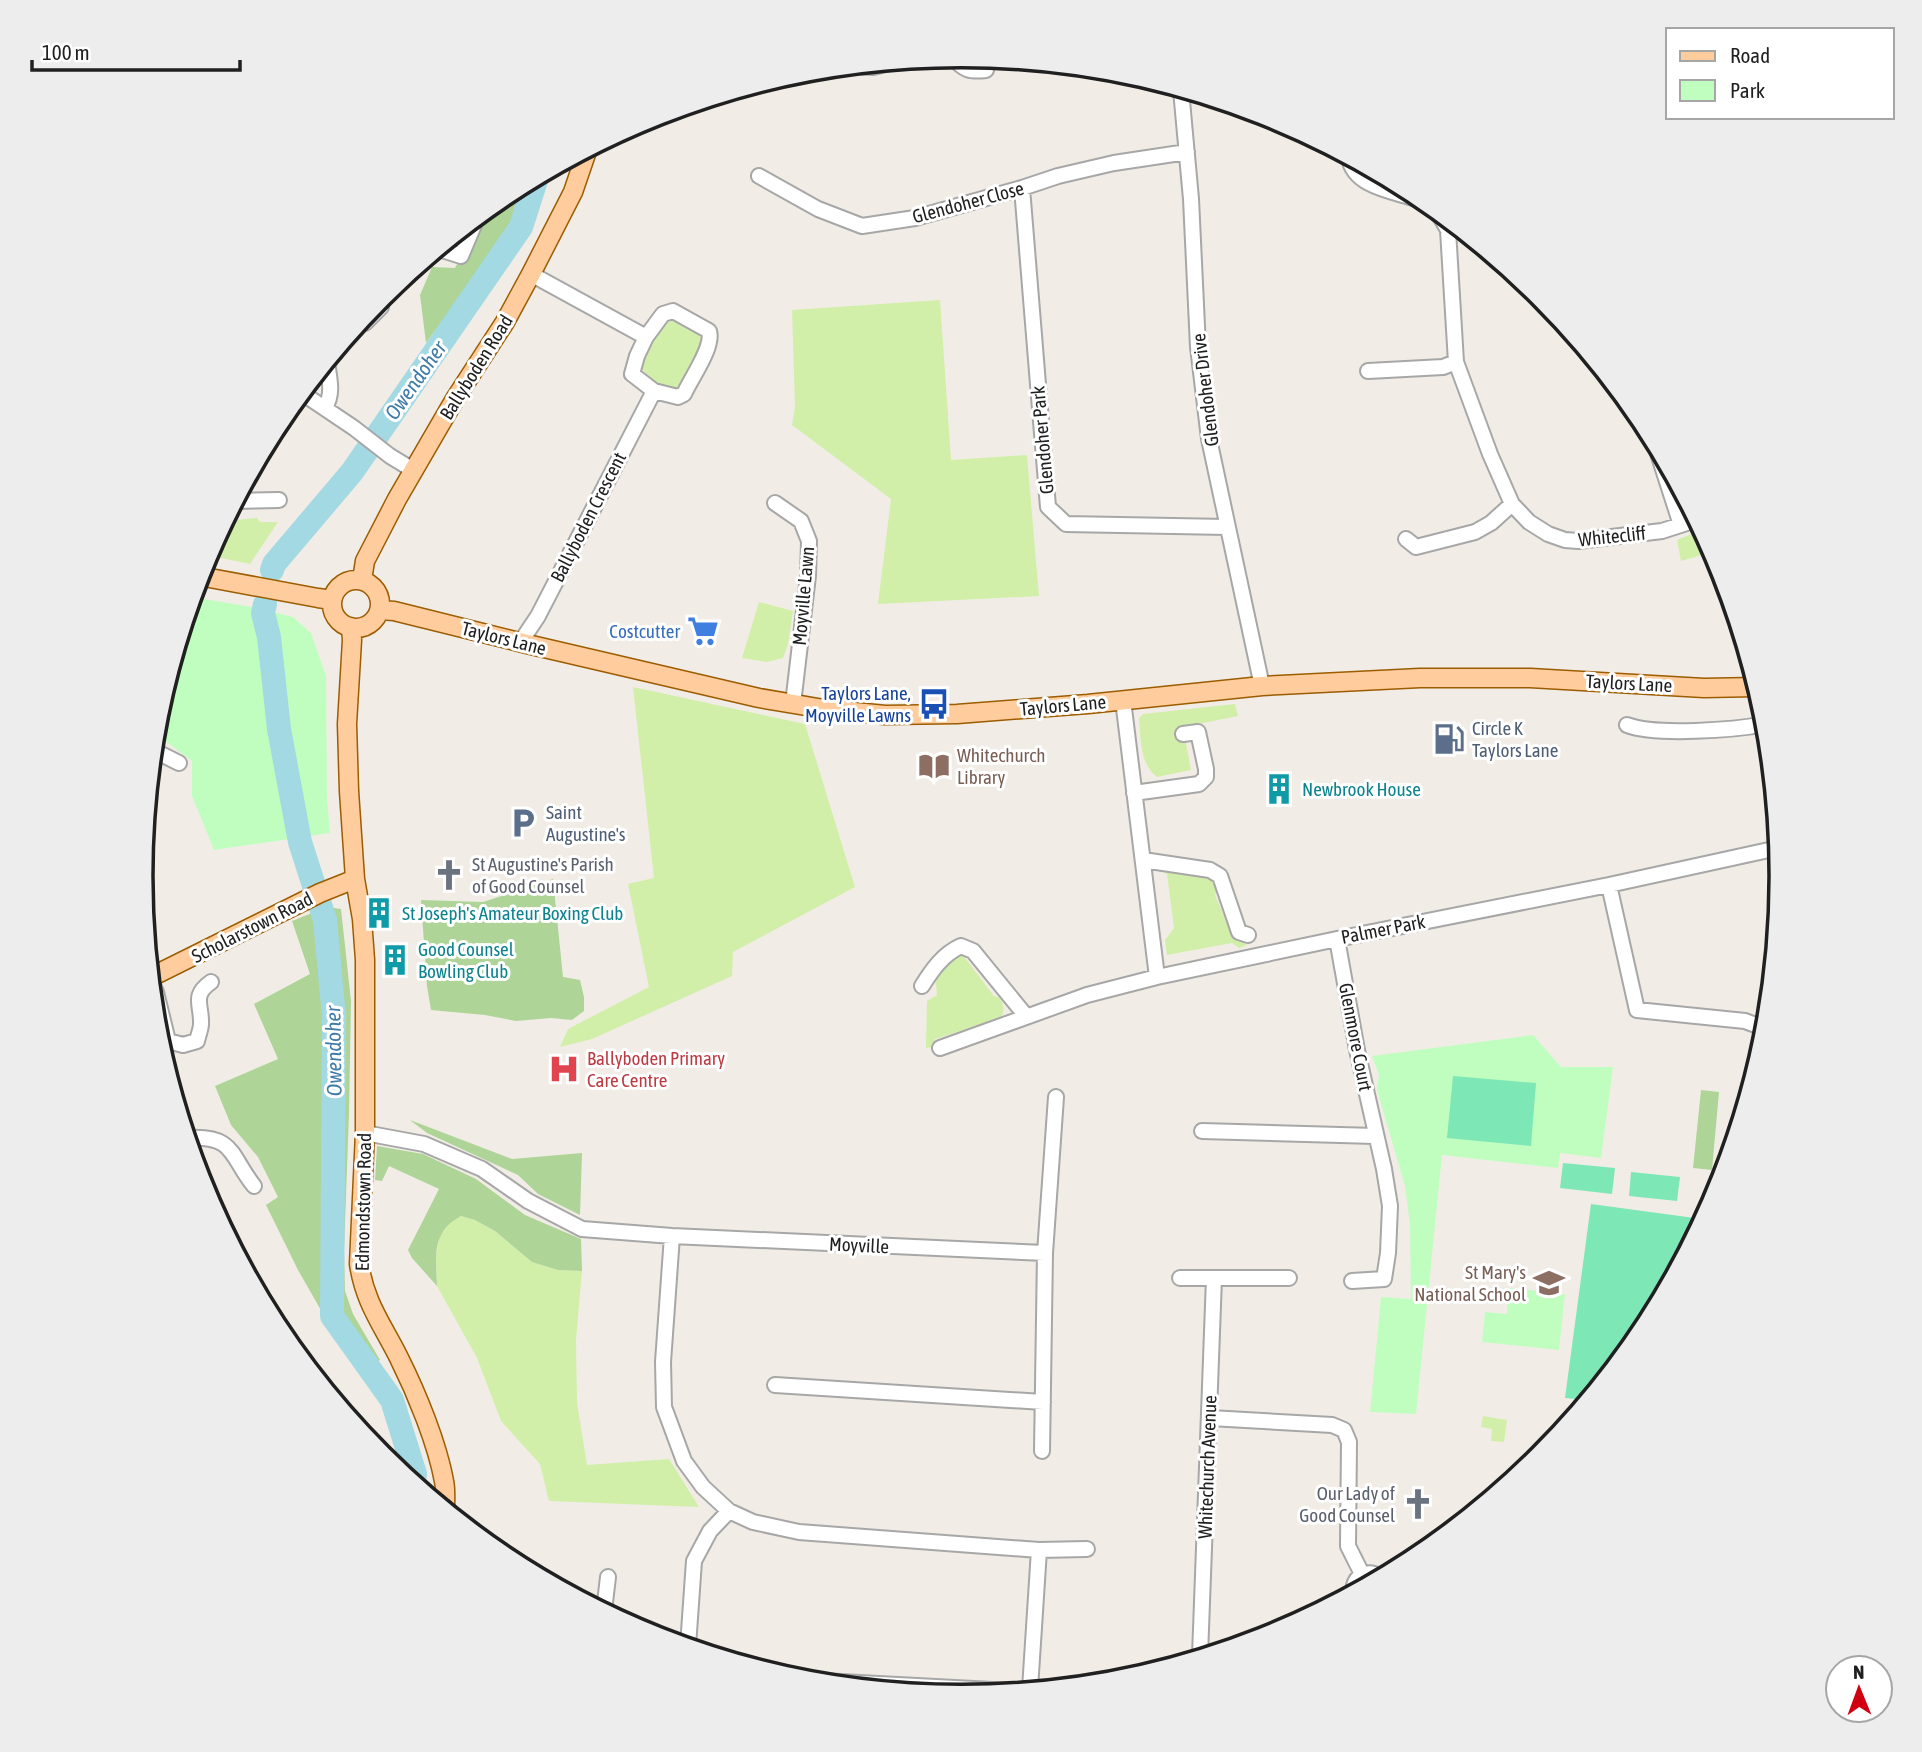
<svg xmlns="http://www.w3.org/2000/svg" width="1922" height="1752" font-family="'Asap Condensed',sans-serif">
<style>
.grass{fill:#d1efa8}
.forest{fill:#aed497}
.park{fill:#c0fec0}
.pitch{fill:#7de7b6}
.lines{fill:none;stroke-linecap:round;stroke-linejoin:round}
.river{stroke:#a3d9e3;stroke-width:24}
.minor-casing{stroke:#a7a7a7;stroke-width:18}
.major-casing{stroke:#9c5c00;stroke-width:21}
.minor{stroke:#fff;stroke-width:14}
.major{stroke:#ffcd9d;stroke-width:18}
.labels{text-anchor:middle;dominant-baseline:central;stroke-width:6;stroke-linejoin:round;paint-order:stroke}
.street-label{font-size:19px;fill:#202020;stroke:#fff}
.shop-label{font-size:19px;fill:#366cbe;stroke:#fff;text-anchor:end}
.transit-label{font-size:19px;fill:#164399;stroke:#fff;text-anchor:end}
.service-label{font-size:19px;fill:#4e5e75;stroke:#fff;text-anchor:start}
.education-label{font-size:19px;fill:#785e54;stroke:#fff;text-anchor:start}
.culture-label{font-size:19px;fill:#0d838f;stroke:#fff;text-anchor:start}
.worship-label{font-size:19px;fill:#5b616d;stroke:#fff;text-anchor:start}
.health-label{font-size:19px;fill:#be3a42;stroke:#fff;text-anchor:start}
.water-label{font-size:21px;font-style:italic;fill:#3e7ba8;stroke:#fff}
.rim{fill:none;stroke:#202020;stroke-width:3.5}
</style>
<rect width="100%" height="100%" fill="#f1ede6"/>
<!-- grass -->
<path class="grass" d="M940 300 951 460 1027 455 1039 596 878 604 891 499 792 425 795 407 792 310Z
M672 317 701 334C700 351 689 383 672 390L657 384 643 370C645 348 654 330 672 317Z
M257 518 260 522H278L250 564 207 555 225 521Z
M1701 530 1713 552 1681 561 1677 540Z
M759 602 793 611 788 644 783 658 767 662 742 658Z
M633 687 805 724 855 887 733 952 732 976 592 1039 560 1047 568 1029 649 987 628 884 654 878Z
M1235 704 1238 716 1183 727 1191 770 1157 777C1139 763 1141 738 1139 718L1143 714Z
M1156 868 1211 878 1219 887 1215 895 1232 935 1247 945 1239 948 1232 943 1167 955 1165 940 1174 928 1167 874Z
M956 952 968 954 965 958 994 996 1000 998C1009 1013 999 1022 985 1029L979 1025 935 1039 932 1047 926 1048 927 1001 937 995 935 975 945 969 947 958Z
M461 1216 475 1220 495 1231 532 1262 558 1270 582 1271 576 1340 577 1403 587 1465 669 1459 699 1507 549 1501 540 1464 501 1421 477 1358 437 1286 436 1256 440 1235 453 1220Z
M1483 1416 1507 1420 1504 1442 1491 1441 1492 1429 1481 1427Z"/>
<!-- forest -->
<path class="forest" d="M538 177 529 203 426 343 420 295 432 267 455 268 486 210 506 194Z
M553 879 563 977 580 980 584 997V1011L572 1020 551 1018 516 1021 485 1015 431 1010 427 986 421 900 483 902Z
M327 907 341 909 351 1001 349 1114 344 1251 345 1291 353 1314 380 1360 360 1370 326 1319 298 1270 266 1205 278 1197 258 1157 231 1125 215 1086 278 1059 254 1004 310 974 292 921Z
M1701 1090 1719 1092 1712 1170 1693 1168Z
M410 1120 512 1159 582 1153 580 1215 538 1194 518 1175 427 1133Z
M377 1146 423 1154 476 1179 525 1215 581 1239 582 1271 558 1270 532 1262 495 1231 475 1220 461 1216C431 1232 436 1257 437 1286L412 1258 408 1250 439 1189 389 1166 382 1181 375 1180Z"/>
<!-- park -->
<path class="park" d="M193 597 258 608 293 617 311 633 326 676 327 798 330 833 214 850 192 796V761L157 735 161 703Z
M1533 1035 1561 1067H1613L1601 1158 1560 1153 1558 1168 1442 1155 1416 1414 1370 1412 1381 1297 1411 1299 1410 1224 1405 1186 1377 1090 1379 1075 1372 1056Z
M1509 1288 1565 1294 1559 1350 1482 1342 1485 1312 1507 1314Z"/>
<!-- pitch -->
<path class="pitch" d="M1453 1076 1536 1083 1531 1146 1447 1138Z
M1563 1163 1615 1168 1612 1194 1560 1188Z
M1631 1172 1680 1177 1677 1201 1629 1196Z
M1591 1204 1702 1219 1643 1332 1586 1400 1565 1398Z"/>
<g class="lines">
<!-- river -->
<path class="river" d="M272 570 274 564 352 472 521 227 537 177
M265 604 263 613 269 637 279 729 300 842 325 920 334 1017 332 1316 392 1400 415 1474 414 1483"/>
<defs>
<path id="minor" d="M952 57C964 70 969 72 986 70
M858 66 873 67 890 63
M1181 90 1191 199 1198 347 1209 439 1262 686
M1349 158C1354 187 1393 191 1416 199 1423 202 1430 206 1436 210
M759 176 818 209 862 226 915 218 1022 188 1058 176 1114 163 1187 152
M1022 188 1048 507 1066 524 1227 527
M1437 211 1448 230 1456 362 1490 454 1512 504 1529 522 1548 534 1565 540 1578 541 1662 531 1696 520
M439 249 461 256 477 218
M365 323 381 307 376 302
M646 337 663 314 673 311 709 331C714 347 691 378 684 394L678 397 654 391
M1368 371 1443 367 1456 362
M302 393 354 428 390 456 413 470
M325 407C334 394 329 377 327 362
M1654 441 1681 525
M236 501 279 500
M775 503 801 521 809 541 808 576 793 704
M1406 539 1416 547 1475 532 1491 523 1512 504
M520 643 538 616 654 391 632 374 637 356 646 337 531 274
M1123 700 1157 977
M1627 725C1656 736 1734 730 1766 724
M153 750 179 763
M1134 793 1199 784 1206 777V769L1198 732 1183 734
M1143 860 1210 870 1220 876 1239 932 1248 935
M1609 885 1637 1010 1745 1021 1766 1029
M1337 939 1357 1050 1384 1169 1390 1206 1388 1253 1384 1279 1352 1281
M151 981 156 992 168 1041 160 1048
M922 986C932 970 943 954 961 946L973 951 1026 1016
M168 1041 183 1045 197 1041C198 1036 201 1029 201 1024 202 1005 191 996 211 982
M940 1048 1087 995 1157 977 1337 939 1609 885 1778 848
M1202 1131 1375 1136
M365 1133 424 1144 482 1169 528 1201 582 1229 672 1236 1045 1253
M188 1138C235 1135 230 1156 254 1186
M672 1236 663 1362 664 1407 684 1461 703 1487 729 1511 753 1522 799 1532 1039 1550 1087 1549
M1180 1278H1289
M277 1327V1326
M775 1385 1043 1402
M1210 1418 1332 1425 1344 1430 1349 1442 1348 1546 1362 1574
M1042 1451 1045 1253 1056 1097
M1353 1592C1354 1575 1367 1569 1381 1577
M604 1611 608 1577
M688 1646 694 1561 710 1531 729 1511
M1200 1656 1214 1278
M803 1680 1012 1691
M1030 1689 1039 1550"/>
<path id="major" d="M199 576 318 598 332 600
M332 604a24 24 0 1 1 48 0a24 24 0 1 1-48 0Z
M362 580 365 561 397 499 455 399 505 322 531 274 573 192 587 151
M380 610 394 611 527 644 759 698 824 709 885 715 957 714 1088 704 1262 686 1420 678H1530L1704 688 1756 687
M351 627 352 640 347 724 349 791 355 879 362 919 365 960V1133L359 1264C365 1303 382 1324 399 1358 417 1394 437 1443 444 1481 446 1490 445 1500 445 1508
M151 977 320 893 355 879"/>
</defs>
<!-- minor casing -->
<use href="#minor" class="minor-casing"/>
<!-- major casing -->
<use href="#major" class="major-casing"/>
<!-- minor -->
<use href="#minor" class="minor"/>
<!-- major -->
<use href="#major" class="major"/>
</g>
<!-- icons -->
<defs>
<symbol id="supermarket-bare" viewBox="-9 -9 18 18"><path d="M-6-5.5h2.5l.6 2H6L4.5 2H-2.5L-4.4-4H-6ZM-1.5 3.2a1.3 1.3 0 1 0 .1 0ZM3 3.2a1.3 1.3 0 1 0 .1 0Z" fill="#3f7fe0" stroke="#fff" stroke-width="2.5" paint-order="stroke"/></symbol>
<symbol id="bus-bare" viewBox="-9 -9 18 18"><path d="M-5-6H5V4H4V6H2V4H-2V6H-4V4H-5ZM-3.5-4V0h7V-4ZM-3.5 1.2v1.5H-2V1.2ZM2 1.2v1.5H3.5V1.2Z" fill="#1a4fb4" stroke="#fff" stroke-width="2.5" paint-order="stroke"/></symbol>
<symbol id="fuel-bare" viewBox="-9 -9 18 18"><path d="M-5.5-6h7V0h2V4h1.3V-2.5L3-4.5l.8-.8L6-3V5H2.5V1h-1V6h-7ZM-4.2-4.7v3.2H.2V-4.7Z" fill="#5c6f8a" stroke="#fff" stroke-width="2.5" paint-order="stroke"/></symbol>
<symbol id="library-bare" viewBox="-9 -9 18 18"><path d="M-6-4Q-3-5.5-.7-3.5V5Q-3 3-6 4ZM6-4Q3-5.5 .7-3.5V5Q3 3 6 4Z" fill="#8d6e63" stroke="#fff" stroke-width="2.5" paint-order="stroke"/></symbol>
<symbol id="building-bare" viewBox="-9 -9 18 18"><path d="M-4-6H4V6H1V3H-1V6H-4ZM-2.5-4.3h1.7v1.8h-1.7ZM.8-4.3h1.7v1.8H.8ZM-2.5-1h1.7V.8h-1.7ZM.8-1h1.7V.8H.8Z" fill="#0f9aa8" stroke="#fff" stroke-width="2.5" paint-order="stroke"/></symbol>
<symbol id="parking-bare" viewBox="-9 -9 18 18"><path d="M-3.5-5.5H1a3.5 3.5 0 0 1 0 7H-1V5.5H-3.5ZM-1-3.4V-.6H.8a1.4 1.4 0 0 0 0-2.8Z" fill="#5c6f8a" stroke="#fff" stroke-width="2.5" paint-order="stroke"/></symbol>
<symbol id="church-bare" viewBox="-9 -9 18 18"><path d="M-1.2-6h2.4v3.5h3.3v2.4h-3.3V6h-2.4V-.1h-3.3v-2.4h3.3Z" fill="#6b7280" stroke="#fff" stroke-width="2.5" paint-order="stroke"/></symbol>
<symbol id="hospital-bare" viewBox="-9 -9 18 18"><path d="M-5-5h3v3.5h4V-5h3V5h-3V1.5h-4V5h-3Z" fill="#e0444e" stroke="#fff" stroke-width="2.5" paint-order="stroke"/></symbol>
<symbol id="school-bare" viewBox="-9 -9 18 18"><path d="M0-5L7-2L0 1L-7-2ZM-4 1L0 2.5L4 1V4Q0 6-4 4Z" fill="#8d6e63" stroke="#fff" stroke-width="2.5" paint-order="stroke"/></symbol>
</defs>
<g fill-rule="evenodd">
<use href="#supermarket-bare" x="681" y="609" width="44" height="44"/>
<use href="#bus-bare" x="912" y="682" width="44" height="44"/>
<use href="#fuel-bare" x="1427" y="717" width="44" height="44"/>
<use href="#library-bare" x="912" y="744" width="44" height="44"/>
<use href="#building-bare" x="1257" y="767" width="44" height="44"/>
<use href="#parking-bare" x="501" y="801" width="44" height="44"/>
<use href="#church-bare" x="427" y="853" width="44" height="44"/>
<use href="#building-bare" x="357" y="891" width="44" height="44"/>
<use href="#building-bare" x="373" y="938" width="44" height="44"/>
<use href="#hospital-bare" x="542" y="1047" width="44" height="44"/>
<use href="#school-bare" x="1527" y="1261" width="44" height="44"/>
<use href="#church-bare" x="1396" y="1482" width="44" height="44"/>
</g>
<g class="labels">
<!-- street labels -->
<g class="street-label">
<text transform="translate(968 202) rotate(-15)">Glendoher Close</text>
<text transform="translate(476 367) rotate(-58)">Ballyboden Road</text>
<text transform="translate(1205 390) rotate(-97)">Glendoher Drive</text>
<text transform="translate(1042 440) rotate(-95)">Glendoher Park</text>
<text transform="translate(588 517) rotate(-63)">Ballyboden Crescent</text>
<text transform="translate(1612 536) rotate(-6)">Whitecliff</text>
<text transform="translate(803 596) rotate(-85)">Moyville Lawn</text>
<text transform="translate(504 638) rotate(14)">Taylors Lane</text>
<text transform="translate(1629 683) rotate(3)">Taylors Lane</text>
<text transform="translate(1063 705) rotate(-5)">Taylors Lane</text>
<text transform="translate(252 927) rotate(-27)">Scholarstown Road</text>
<text transform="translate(1383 929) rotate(-11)">Palmer Park</text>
<text transform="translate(1356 1037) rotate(79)">Glenmore Court</text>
<text transform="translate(363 1202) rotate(-89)">Edmondstown Road</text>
<text transform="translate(859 1245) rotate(3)">Moyville</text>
<text transform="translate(1207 1467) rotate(-88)">Whitechurch Avenue</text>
</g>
<!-- shop labels -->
<g class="shop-label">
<text x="680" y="631">Costcutter</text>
</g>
<!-- transit labels -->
<g class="transit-label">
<text x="911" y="693">Taylors Lane,<tspan x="911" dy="22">Moyville Lawns</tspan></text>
</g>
<!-- service labels -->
<g class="service-label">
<text x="1472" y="728">Circle K<tspan x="1472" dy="22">Taylors Lane</tspan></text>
<text x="546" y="812">Saint<tspan x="546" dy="22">Augustine's</tspan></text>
</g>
<!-- education labels -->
<g class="education-label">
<text x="957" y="755">Whitechurch<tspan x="957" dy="22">Library</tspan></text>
<text x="1526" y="1272" text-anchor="end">St Mary's<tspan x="1526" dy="22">National School</tspan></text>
</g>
<!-- culture labels -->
<g class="culture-label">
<text x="1302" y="789">Newbrook House</text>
<text x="402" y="913">St Joseph's Amateur Boxing Club</text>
<text x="418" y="949">Good Counsel<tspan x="418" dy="22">Bowling Club</tspan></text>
</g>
<!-- worship labels -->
<g class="worship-label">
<text x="472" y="864">St Augustine's Parish<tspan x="472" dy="22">of Good Counsel</tspan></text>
<text x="1395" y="1493" text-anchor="end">Our Lady of<tspan x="1395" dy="22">Good Counsel</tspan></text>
</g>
<!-- health labels -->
<g class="health-label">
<text x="587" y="1058">Ballyboden Primary<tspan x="587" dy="22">Care Centre</tspan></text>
</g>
<!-- water labels -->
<g class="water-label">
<text transform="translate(415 380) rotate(-55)">Owendoher</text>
<text transform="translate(333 1051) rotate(-91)">Owendoher</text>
</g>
</g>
<!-- crop -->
<path d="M0 0H1922V1752H0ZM153 876a808 808 0 1 1 1616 0a808 808 0 1 1-1616 0Z" fill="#ededed" fill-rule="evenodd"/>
<path class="rim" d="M153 876a808 808 0 1 1 1616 0a808 808 0 1 1-1616 0Z"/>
<!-- legend -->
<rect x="1666" y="28" width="228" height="91" fill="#ffffff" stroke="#a6a6a6" stroke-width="2"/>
<rect x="1680" y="51" width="35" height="10" fill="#ffcd9d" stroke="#a6a6a6" stroke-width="2"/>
<text x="1730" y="63" font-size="21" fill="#202020">Road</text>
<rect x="1680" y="80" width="35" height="21" fill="#c0fec0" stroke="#a6a6a6" stroke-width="2"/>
<text x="1730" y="98" font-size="21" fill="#202020">Park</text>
<!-- north arrow -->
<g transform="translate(1859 1689) rotate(359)"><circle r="33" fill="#ffffff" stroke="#a6a6a6" stroke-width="2"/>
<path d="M0-5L12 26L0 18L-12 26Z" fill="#d00010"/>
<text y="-10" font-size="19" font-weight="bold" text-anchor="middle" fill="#202020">N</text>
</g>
<!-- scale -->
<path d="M32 60v10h208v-10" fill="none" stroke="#202020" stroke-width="3.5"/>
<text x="42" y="60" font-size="21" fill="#202020" stroke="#ffffff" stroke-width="5" paint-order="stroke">100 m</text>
</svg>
